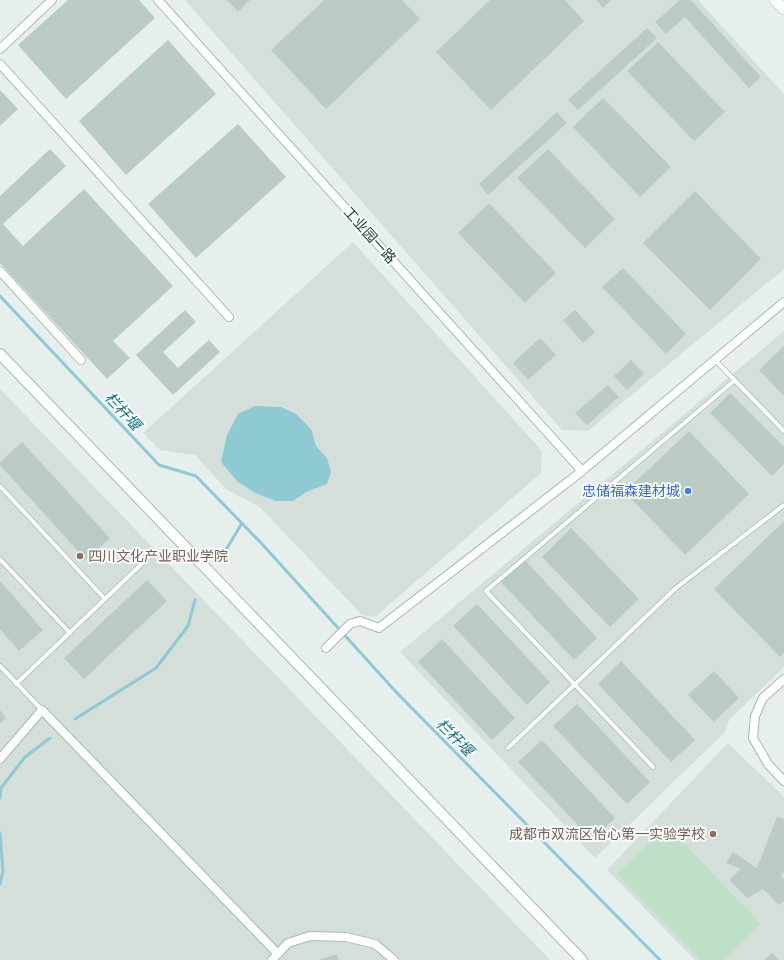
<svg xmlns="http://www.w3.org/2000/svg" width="784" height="960" font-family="Ubuntu,'Noto Sans SC',sans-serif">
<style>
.built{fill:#d4dfda}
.green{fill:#bfe0c8}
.water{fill:#8ec9d4}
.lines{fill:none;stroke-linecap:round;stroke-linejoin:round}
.stream{stroke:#8ec9d4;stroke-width:3}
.building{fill:#bbcac4}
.service-casing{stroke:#a8b8b2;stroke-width:5.5}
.minor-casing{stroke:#a8b8b2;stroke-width:10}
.tertiary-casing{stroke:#a8b8b2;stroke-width:12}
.secondary-casing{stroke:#a4bbb3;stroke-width:12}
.service{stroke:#fff;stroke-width:4}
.minor{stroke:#fff;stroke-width:8}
.tertiary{stroke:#fff;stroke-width:10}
.secondary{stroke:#fff;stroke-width:11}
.shop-dot{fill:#3f7fe0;stroke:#f7fbf9;stroke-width:1.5}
.education-dot{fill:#8d6e63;stroke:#f7fbf9;stroke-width:1.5}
.labels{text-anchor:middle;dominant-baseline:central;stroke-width:4;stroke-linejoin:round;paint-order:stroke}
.street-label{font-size:14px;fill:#24423a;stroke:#f7fbf9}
.shop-label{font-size:14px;fill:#366cbe;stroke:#f7fbf9;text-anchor:end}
.education-label{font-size:14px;fill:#785e54;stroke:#f7fbf9;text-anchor:start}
.water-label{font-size:15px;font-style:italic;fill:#1c6f80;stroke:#f7fbf9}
</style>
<rect width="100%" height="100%" fill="#e6efeb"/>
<!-- built -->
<path class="built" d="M185 0H698L784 94V269L588 431 562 430Z
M353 242 542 451 541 473 375 617 362 615 260 507 226 489 195 455 160 450 143 433Z
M784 331V667L729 720 726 731 595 858 400 652Z
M0 389 322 723 550 960H0Z
M728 743 784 797V960H695L607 870Z"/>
<!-- green -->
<path class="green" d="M667 826 761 924 724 960H700L617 874Z"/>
<!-- water -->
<path class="water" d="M255 406 281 407 296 414 311 429 316 446 327 458 331 472 327 484 306 492 293 501H276L255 493 237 481 221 462 227 435 238 414Z"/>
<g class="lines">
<!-- stream -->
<path class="stream" d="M0 296 159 465 196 476 262 544 397 693 660 960
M224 553 242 523
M75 719 156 668 188 626 195 600
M0 798 1 788 25 757 50 738
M0 833 3 871 0 884"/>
</g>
<!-- building -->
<path class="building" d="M68 0H139L155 18 66 99 18 45Z
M227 0H250L238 12Z
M324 0H402L420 19 326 109 271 50Z
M490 0H565L584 21 491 110 436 52Z
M596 0H611L603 8Z
M680 0H691L761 77 749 88 685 17 666 34 655 22Z
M647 28 657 38 578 110 568 100Z
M168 40 216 94 126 175 79 121Z
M658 42 725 112 694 141 627 71Z
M0 90 18 109 0 126Z
M603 98 671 167 640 197 573 127Z
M557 112 567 123 488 195 479 184Z
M238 124 286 177 196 258 148 204Z
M50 149 66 166 3 224 23 246 84 189 173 286 113 341 130 358 107 379 0 263V196Z
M548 149 615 219 585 248 517 178Z
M695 191 761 259 710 310 643 243Z
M489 203 556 273 525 303 458 233Z
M623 268 686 334 666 354 602 287Z
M185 310 196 322 163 352 178 368 209 340 220 352 173 395 136 355Z
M575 310 595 332 583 343 563 320Z
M540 338 556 355 528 380 513 363Z
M784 346V396L759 370Z
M631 360 644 374 627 390 614 376Z
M608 385 619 397 587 425 575 413Z
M730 393 784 447V464L772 476 710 413Z
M689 431 749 494 685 555 625 492Z
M22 442 110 538 86 560 0 465V462Z
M784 521V652L780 657 714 589Z
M571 528 639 599 610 627 542 557Z
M524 559 597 638 574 660 500 581Z
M147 580 167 601 84 679 64 658Z
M0 581 43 630 19 651 0 629Z
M477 604 550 682 527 705 453 626Z
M442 639 515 718 492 740 418 662Z
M621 661 695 740 671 762 598 684Z
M714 671 739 698 714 722 688 695Z
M577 704 650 782 627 804 553 726Z
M0 710 6 718 0 723Z
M542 740 615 818 592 840 518 762Z
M777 817 784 819V870L781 877 784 879V901L779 905 763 889 747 898 729 880 741 869 726 863 733 852 757 868Z
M772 953 779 960H764Z
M337 954 339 960H319Z"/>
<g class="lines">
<defs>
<path id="service" d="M715 360 784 431
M0 486 105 599
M0 559 70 633
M0 666 42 710
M16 684 150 556
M508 748 676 588 784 505
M653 767 486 591 735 380"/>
<path id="minor" d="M158 0 582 471
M0 49 52 0
M0 64 229 317
M0 271 81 360
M326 648 350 624 360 621 379 628 582 471 784 302
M784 679 763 698 755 716 753 738 768 764 784 781
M0 759 42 710 278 954
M272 960 288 943 310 936 346 937 375 944 394 960"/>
<path id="tertiary" d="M0 354 582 960"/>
<path id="secondary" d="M775 0 784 9"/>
</defs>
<!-- service casing -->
<use href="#service" class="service-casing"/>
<!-- minor casing -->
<use href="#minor" class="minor-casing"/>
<!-- tertiary casing -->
<use href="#tertiary" class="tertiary-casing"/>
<!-- secondary casing -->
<use href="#secondary" class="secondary-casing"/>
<!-- service -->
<use href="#service" class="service"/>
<!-- minor -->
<use href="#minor" class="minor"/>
<!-- tertiary -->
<use href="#tertiary" class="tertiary"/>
<!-- secondary -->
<use href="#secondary" class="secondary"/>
</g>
<!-- markers -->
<circle class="shop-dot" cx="688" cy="491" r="4"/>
<g class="education-dot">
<circle cx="80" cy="556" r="4"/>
<circle cx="713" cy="834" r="4"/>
</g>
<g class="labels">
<!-- street labels -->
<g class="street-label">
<text transform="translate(370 235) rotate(48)">工业园一路</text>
</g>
<!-- shop labels -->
<g class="shop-label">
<text x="680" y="491">忠储福森建材城</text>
</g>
<!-- education labels -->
<g class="education-label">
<text x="88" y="556">四川文化产业职业学院</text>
<text x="705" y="834" text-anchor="end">成都市双流区怡心第一实验学校</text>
</g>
<!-- water labels -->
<g class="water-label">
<text transform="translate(123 411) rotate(47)">栏杆堰</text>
<text transform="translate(455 737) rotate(45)">栏杆堰</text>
</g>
</g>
</svg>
